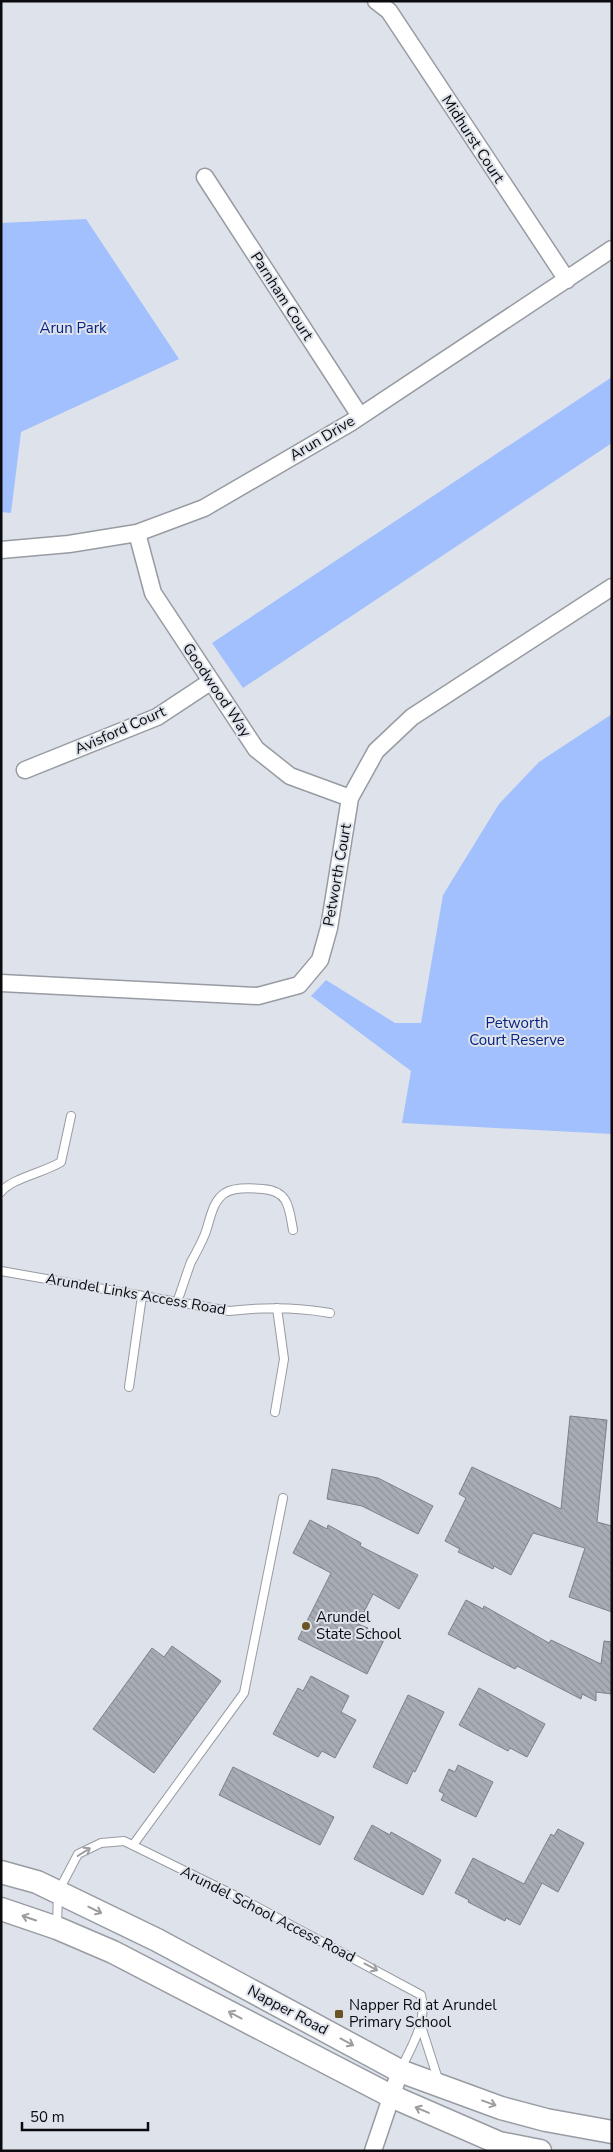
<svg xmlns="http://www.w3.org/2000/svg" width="613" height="2152" font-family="'Nunito Sans',sans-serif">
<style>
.park{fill:#a2c0fe}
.building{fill:url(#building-back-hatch);stroke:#7c8087}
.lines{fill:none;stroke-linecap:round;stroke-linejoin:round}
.service-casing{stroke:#979ba2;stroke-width:10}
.minor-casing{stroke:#979ba2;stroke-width:19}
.secondary-casing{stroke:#979ba2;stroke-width:25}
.service{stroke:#fff;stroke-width:8}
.minor{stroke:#fff;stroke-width:16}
.secondary{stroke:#fff;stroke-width:22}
.oneway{stroke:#9d9d9f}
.poi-dot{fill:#6a5423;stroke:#dee2ea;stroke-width:2}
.labels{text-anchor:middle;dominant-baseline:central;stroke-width:4;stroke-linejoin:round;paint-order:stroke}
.street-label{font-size:15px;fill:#0a0b0e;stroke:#dee2ea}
.park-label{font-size:15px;fill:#072482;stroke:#dee2ea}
.poi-label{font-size:15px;fill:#0a0b0e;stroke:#dee2ea;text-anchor:start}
</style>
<defs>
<pattern id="building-back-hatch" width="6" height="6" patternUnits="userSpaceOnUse" patternTransform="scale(1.25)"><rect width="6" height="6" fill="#a8acb4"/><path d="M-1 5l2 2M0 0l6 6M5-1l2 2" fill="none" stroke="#8f939a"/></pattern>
</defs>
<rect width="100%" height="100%" fill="#dee2ea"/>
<!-- park -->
<path class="park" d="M86 219 179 359 21 432 11 513 1 512V223Z
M612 377V443L243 688 212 643Z
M612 714V1134L402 1123 411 1071 311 996 326 980 395 1023H421L443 895 499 804 539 762Z"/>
<!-- building -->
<path class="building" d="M570 1416 607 1420 597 1522 612 1526V1612L569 1597 585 1548 533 1533 511 1575 494 1566 493 1569 458 1552 460 1549 445 1541 466 1498 459 1494 472 1467 561 1509Z
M332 1469 378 1478 433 1506 418 1534 362 1506 327 1499Z
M310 1520 327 1529 328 1525 361 1543 360 1546 418 1575 399 1609 373 1594 358 1624 368 1628 366 1631 384 1640 367 1674 298 1639 331 1573 293 1553Z
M466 1600 483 1609 484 1606 549 1643 551 1640 601 1664 604 1641 612 1642V1694L596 1692V1701L582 1694 581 1699 517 1666 515 1669 448 1634Z
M172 1646 221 1681 154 1773 93 1729 152 1648 164 1657Z
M311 1676 349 1696 341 1712 356 1720 335 1758 322 1751 318 1757 273 1734 298 1688 303 1691Z
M479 1688 545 1724 527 1757 510 1748 508 1751 459 1725Z
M408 1695 444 1712 415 1772 413 1771 407 1784 373 1767Z
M458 1765 493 1782 476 1817 441 1800 444 1794 439 1791 449 1769 455 1772Z
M233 1767 334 1817 320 1845 219 1795Z
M372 1825 390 1835 391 1832 441 1860 423 1895 354 1859Z
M558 1829 584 1843 558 1892 542 1883 520 1925 506 1918 505 1921 468 1902 469 1900 455 1893 473 1858 524 1884 551 1834 554 1836Z"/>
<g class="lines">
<defs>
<path id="service" d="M1 1192C12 1178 43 1173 61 1162L71 1116
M1 1271 229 1311C263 1307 296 1307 330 1313
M177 1302C182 1289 186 1275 191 1262 196 1253 201 1244 205 1234 210 1221 212 1201 225 1193 234 1187 252 1188 263 1189 289 1191 289 1208 293 1230
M129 1387 142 1296
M275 1412 284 1359 277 1308
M133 1845 244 1693 283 1498
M57 1926 58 1892 78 1854 101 1843 124 1841 244 1900 421 1995C428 2021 412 2045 401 2069
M421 2026 438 2079"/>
<path id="minor" d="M376 1 389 11 567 280
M205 177 360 416
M137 533 153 593 256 749 290 776 350 798
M1 550 69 544 137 533 204 508 350 423 612 249
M25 770 157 717 210 682
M1 983 258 996 299 985 320 960 329 928 350 798 376 751 412 717 612 587
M373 2151 400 2071"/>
<path id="secondary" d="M1 1872 37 1882 157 1940 400 2071 501 2108 546 2120 612 2132
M1 1909 57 1928 113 1952 391 2096 499 2143 540 2151"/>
</defs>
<!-- service casing -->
<use href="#service" class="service-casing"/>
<!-- minor casing -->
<use href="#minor" class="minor-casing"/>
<!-- secondary casing -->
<use href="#secondary" class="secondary-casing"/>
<!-- service -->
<use href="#service" class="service"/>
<!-- minor -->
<use href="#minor" class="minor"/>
<!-- secondary -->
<use href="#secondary" class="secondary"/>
</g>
<!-- one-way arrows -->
<defs><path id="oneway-shaft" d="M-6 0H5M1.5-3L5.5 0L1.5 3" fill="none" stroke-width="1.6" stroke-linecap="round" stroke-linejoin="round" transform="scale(1.25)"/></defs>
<g class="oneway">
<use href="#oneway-shaft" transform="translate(84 1852) rotate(-32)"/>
<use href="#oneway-shaft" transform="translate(95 1910) rotate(26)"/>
<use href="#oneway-shaft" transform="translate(29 1918) rotate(-161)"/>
<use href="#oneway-shaft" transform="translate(371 1967) rotate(28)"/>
<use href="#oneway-shaft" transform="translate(235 2015) rotate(-152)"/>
<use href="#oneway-shaft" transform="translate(347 2042) rotate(28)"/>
<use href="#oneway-shaft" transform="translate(489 2103) rotate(20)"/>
<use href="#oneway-shaft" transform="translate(422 2110) rotate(-157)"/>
</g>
<!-- markers -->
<g class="poi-dot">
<circle cx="306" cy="1626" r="5"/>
<rect x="334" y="2009" width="10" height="10" rx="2.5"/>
</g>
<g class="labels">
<!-- street labels -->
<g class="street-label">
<text transform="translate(473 139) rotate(57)">Midhurst Court</text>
<text transform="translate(282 296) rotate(57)">Parnham Court</text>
<text transform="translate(322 438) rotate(-31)">Arun Drive</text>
<text transform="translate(217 690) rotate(56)">Goodwood Way</text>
<text transform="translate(120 730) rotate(-24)">Avisford Court</text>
<text transform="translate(337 875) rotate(-80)">Petworth Court</text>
<text transform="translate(136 1294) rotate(10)">Arundel Links Access Road</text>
<text transform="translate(268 1914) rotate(27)">Arundel School Access Road</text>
<text transform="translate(288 2010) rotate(28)">Napper Road</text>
</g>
<!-- park labels -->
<g class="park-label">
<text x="73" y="328">Arun Park</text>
<text x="517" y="1023">Petworth<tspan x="517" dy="17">Court Reserve</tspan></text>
</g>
<!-- poi labels -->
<g class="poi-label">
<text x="316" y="1617">Arundel<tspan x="316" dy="17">State School</tspan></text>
<text x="349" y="2005">Napper Rd at Arundel<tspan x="349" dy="17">Primary School</tspan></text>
</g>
</g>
<!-- border -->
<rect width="613" height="2152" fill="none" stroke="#0a0b0e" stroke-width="5"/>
<!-- scale -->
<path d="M22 2122v8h126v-8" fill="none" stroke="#0a0b0e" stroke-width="2.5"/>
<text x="30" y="2122" font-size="15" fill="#0a0b0e" stroke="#dee2ea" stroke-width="4" paint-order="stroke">50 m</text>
</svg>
